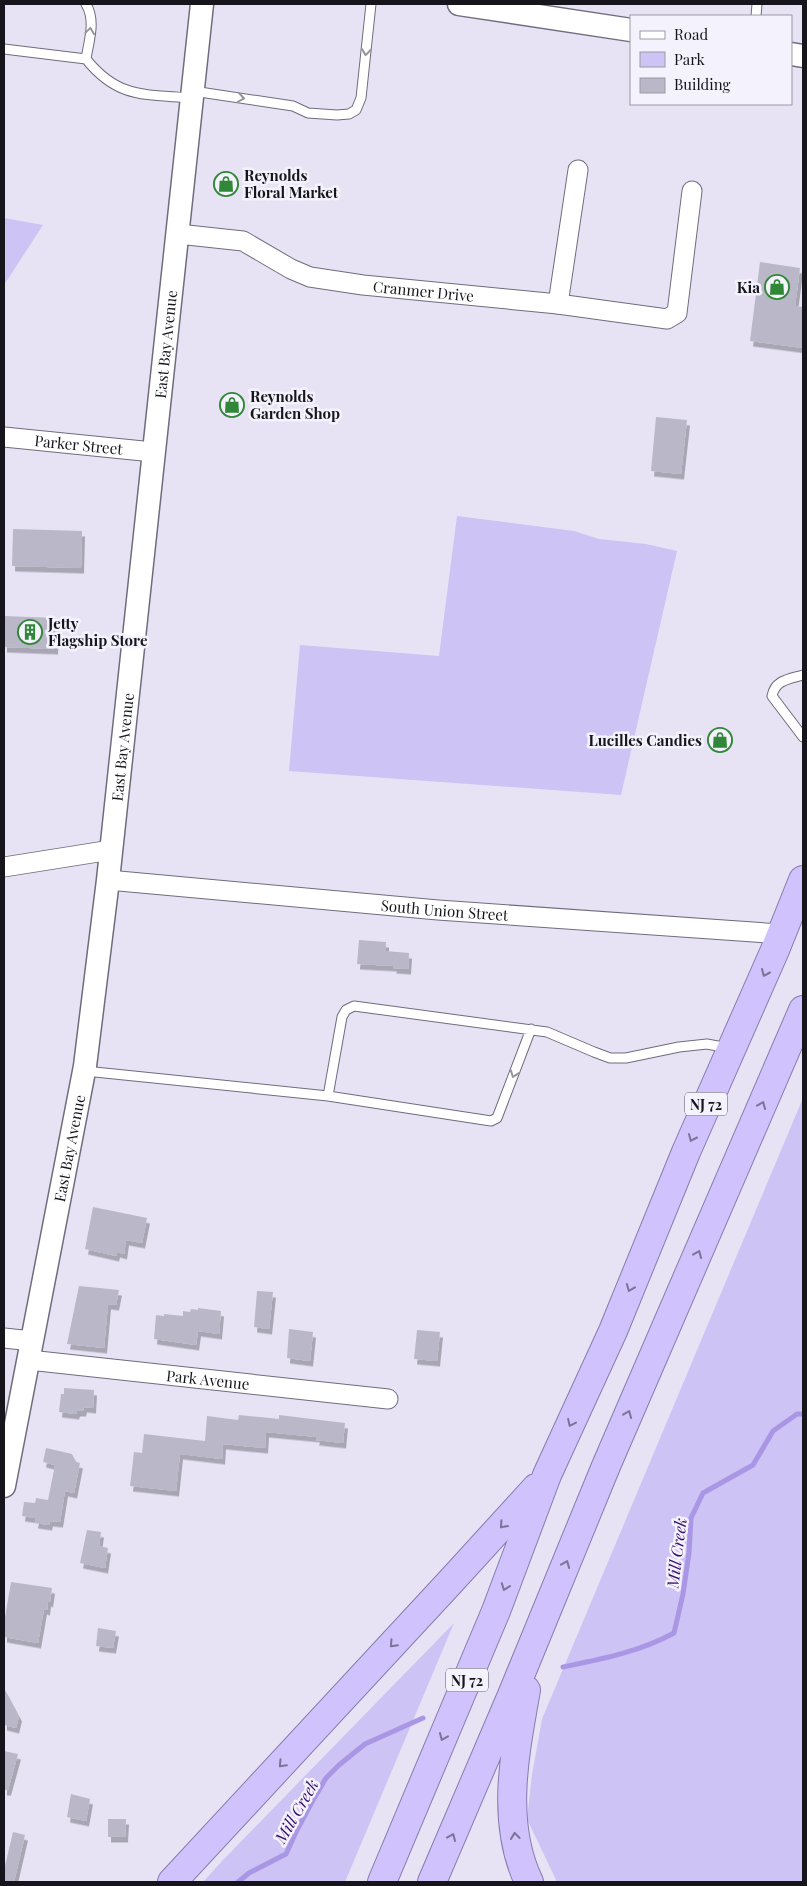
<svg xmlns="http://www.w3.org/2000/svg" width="807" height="1886" font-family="'Playfair Display',serif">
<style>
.green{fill:#cdc3f4}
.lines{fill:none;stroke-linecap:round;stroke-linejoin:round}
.stream{stroke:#a996e4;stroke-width:5}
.building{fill:#bab7c8;filter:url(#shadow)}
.service-casing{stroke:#6f6c7c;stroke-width:11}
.minor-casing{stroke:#6f6c7c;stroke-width:21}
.tertiary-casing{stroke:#6f6c7c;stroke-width:25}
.trunk-casing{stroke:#877cad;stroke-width:30}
.service{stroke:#fff;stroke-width:9}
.minor{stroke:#fff;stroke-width:19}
.tertiary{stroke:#fff;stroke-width:22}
.trunk{stroke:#d0c2fc;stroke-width:28}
.oneway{stroke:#969698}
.oneway2{stroke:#7c7497}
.labels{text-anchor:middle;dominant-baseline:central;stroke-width:5;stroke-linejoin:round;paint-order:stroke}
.shield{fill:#f4f2fc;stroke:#59575e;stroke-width:1}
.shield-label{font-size:14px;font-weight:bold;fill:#16151b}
.poi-label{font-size:15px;font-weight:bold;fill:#16151b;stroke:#f4f2fc;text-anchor:start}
.street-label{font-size:15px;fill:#16151b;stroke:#f4f2fc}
.water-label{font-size:16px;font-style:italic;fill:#340d69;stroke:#f4f2fc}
</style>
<defs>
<filter id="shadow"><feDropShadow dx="3" dy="5.5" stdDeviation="0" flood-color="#0004"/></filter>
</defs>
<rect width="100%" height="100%" fill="#e7e3f5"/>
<!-- green -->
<path class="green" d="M4 218 43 225 4 285Z
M457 516 574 531 599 539 646 544 677 551 621 795 289 771 300 645 439 656Z
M803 1098V1882H557L527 1819 532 1775 542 1719Z
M454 1623 345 1882H203L223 1860Z"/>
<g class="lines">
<!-- stream -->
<path class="stream" d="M563 1667C602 1659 639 1652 674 1633L683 1594 689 1553 691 1518 703 1493 753 1465 773 1431 797 1414H803
M238 1882 249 1873 286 1854 297 1830 312 1802 326 1778 339 1765 365 1744 423 1718"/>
</g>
<!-- building -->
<path class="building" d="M760 262 800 268 795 306 803 307V348L750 341Z
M656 417 687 420 681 474 651 471Z
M13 529 82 531 81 568 12 566Z
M4 616 56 618 55 649 4 647Z
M359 940 386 942V951L409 953 408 969 393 968 394 966 357 964Z
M93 1207 147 1218 142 1243 126 1240 124 1254 117 1252 116 1256 85 1249Z
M79 1286 119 1290 116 1305 108 1304 104 1348 67 1344Z
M257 1291 273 1292 269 1329 254 1327Z
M198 1308 221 1311 219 1334 198 1331 196 1345 154 1339 156 1315 164 1316V1314L183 1316V1311L190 1312 191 1309 198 1310Z
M289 1329 313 1332 310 1361 287 1358Z
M417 1330 440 1332 437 1361 414 1359Z
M64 1388 94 1390 93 1408 84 1407 83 1411H77L76 1414 59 1412 61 1394H64Z
M239 1415 279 1419V1415L345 1423 343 1443 316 1440 317 1437 266 1432 265 1448 223 1444 222 1459 180 1454 176 1491 130 1486 134 1452 142 1453 144 1434 205 1441 207 1416 238 1420Z
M46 1448 72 1454 76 1462 80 1463 74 1493 65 1491 60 1522 50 1521 49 1525 35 1523 36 1518 22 1516 24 1502 35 1503 36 1498 48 1500 55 1465 43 1462Z
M87 1530 101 1532 99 1546 108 1548 105 1568 80 1563Z
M11 1582 52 1588 50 1602 48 1601 47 1610 44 1609 38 1643 4 1637V1623Z
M98 1628 116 1631 113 1648 96 1646Z
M4 1688 19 1716 16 1728 4 1725Z
M4 1751 18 1754 8 1790H4Z
M71 1794 90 1799 86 1821 67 1817Z
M108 1819H126L125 1837H108Z
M13 1832 25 1835 14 1882H4V1870Z"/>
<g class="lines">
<defs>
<path id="service" d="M756 16 757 4
M4 49 86 59C118 99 145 94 192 98
M86 59C89 40 96 21 86 4
M193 91 293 106 308 113 337 115 349 114 356 110 361 98 371 4
M803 675C789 679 775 680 772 696L803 737
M85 1071 328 1096 342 1017 346 1010 354 1006 547 1032 594 1052 610 1058H626L679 1047 707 1044 728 1048
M328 1096 491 1121 497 1118 531 1029"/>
<g id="minor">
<path id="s1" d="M178 234 243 241 291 269 310 277 363 285 558 304 667 319 677 313 692 191"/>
<path d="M558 304 578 170"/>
<path id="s2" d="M4 437 153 452"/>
<path d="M4 867 111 850"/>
<path id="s3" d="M108 880 438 910 781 934"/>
<path d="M4 1338 32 1341"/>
<path id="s4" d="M29 1360 388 1399"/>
</g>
<g id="tertiary">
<path d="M459 4 631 30"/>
<path d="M791 54 803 56"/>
<path id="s5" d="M4 1486 85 1066 108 880 202 4"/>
</g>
<path id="trunk" d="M526 1690C515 1753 500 1821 529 1882
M172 1882 453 1579 536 1488
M382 1882 496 1611 547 1475 613 1331 686 1152 775 950 803 880
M432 1882 512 1695 606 1466 803 1010"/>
</defs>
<!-- service casing -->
<use href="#service" class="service-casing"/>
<!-- minor casing -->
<use href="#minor" class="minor-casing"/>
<!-- tertiary casing -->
<use href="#tertiary" class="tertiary-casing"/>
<!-- trunk casing -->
<use href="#trunk" class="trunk-casing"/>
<!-- service -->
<use href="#service" class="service"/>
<!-- minor -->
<use href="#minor" class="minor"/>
<!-- tertiary -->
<use href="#tertiary" class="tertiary"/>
<!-- trunk -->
<use href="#trunk" class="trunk"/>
</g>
<!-- one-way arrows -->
<defs><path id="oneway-chevron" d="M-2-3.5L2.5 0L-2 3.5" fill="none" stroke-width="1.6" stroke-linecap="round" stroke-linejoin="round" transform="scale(1.25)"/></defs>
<g class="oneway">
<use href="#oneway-chevron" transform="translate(90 31) rotate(-82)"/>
<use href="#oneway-chevron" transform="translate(366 52) rotate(96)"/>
<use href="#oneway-chevron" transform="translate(241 98) rotate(9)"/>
<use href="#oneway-chevron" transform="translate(514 1074) rotate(110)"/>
</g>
<g class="oneway2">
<use href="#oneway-chevron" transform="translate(765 973) rotate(114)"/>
<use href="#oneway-chevron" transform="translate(762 1105) rotate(-67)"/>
<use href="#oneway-chevron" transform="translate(692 1138) rotate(114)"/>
<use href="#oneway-chevron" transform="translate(698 1254) rotate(-67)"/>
<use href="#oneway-chevron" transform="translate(630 1288) rotate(112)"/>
<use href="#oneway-chevron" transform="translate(628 1414) rotate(-67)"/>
<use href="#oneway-chevron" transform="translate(571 1423) rotate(115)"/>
<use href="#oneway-chevron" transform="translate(503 1525) rotate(132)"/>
<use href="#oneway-chevron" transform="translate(566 1564) rotate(-68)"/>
<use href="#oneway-chevron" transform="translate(505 1587) rotate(110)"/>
<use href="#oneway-chevron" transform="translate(393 1644) rotate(133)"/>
<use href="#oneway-chevron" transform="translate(443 1737) rotate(113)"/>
<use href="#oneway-chevron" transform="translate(282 1764) rotate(133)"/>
<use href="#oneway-chevron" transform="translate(515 1836) rotate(-96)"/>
<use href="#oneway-chevron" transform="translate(452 1837) rotate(-67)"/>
</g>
<!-- icons -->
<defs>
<symbol id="shop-ring" viewBox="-11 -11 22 22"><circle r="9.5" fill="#f4f2fc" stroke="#308737" stroke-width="1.5"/><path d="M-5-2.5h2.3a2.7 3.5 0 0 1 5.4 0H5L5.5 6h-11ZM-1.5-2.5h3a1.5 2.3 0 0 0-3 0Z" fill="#308737"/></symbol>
<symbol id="building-ring" viewBox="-11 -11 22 22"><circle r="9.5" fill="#f4f2fc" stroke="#308737" stroke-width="1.5"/><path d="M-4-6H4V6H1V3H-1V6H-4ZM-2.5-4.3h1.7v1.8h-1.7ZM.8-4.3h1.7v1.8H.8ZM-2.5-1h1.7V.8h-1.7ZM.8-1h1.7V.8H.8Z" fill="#308737"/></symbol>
</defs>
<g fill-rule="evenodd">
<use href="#shop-ring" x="212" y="170" width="28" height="28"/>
<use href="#shop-ring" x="763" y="273" width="28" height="28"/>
<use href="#shop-ring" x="218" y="391" width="28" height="28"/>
<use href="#building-ring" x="16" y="618" width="28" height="28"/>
<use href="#shop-ring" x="706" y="726" width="28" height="28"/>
</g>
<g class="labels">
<!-- shield labels -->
<g class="shield">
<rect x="685" y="1092.5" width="42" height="23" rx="4"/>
<rect x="446" y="1668.5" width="42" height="23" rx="4"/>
</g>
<g class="shield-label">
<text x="706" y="1104">NJ 72</text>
<text x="467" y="1680">NJ 72</text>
</g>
<!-- poi labels -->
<g class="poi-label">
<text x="244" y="175">Reynolds<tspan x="244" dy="17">Floral Market</tspan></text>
<text x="760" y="287" text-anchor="end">Kia</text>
<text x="250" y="396">Reynolds<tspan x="250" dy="17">Garden Shop</tspan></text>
<text x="48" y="623">Jetty<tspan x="48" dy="17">Flagship Store</tspan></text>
<text x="702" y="740" text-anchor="end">Lucilles Candies</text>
</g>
<!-- street labels -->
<g class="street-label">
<text stroke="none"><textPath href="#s1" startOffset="256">Cranmer Drive</textPath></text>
<text stroke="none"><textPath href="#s5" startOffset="1154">East Bay Avenue</textPath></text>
<text stroke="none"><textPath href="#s2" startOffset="75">Parker Street</textPath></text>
<text stroke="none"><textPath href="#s5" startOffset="749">East Bay Avenue</textPath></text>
<text stroke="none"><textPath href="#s3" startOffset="338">South Union Street</textPath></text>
<text stroke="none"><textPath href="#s5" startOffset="344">East Bay Avenue</textPath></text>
<text stroke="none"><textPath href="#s4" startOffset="180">Park Avenue</textPath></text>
</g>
<!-- water labels -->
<g class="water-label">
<text transform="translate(676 1553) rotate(-83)">Mill Creek</text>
<text transform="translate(296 1811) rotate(-60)">Mill Creek</text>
</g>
</g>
<!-- border -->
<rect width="807" height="1886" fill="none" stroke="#16151b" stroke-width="10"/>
<!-- legend -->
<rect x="630" y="15" width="162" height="90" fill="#f4f2fc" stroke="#9b9aa2"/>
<rect x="640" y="31" width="25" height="8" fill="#ffffff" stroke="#9b9aa2"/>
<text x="674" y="40" font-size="15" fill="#16151b">Road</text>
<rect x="640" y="52" width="25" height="15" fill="#cdc3f4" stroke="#9b9aa2"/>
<text x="674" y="65" font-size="15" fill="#16151b">Park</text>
<rect x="640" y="78" width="25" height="15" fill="#bab7c8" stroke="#9b9aa2"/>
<text x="674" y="90" font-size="15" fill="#16151b">Building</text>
</svg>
